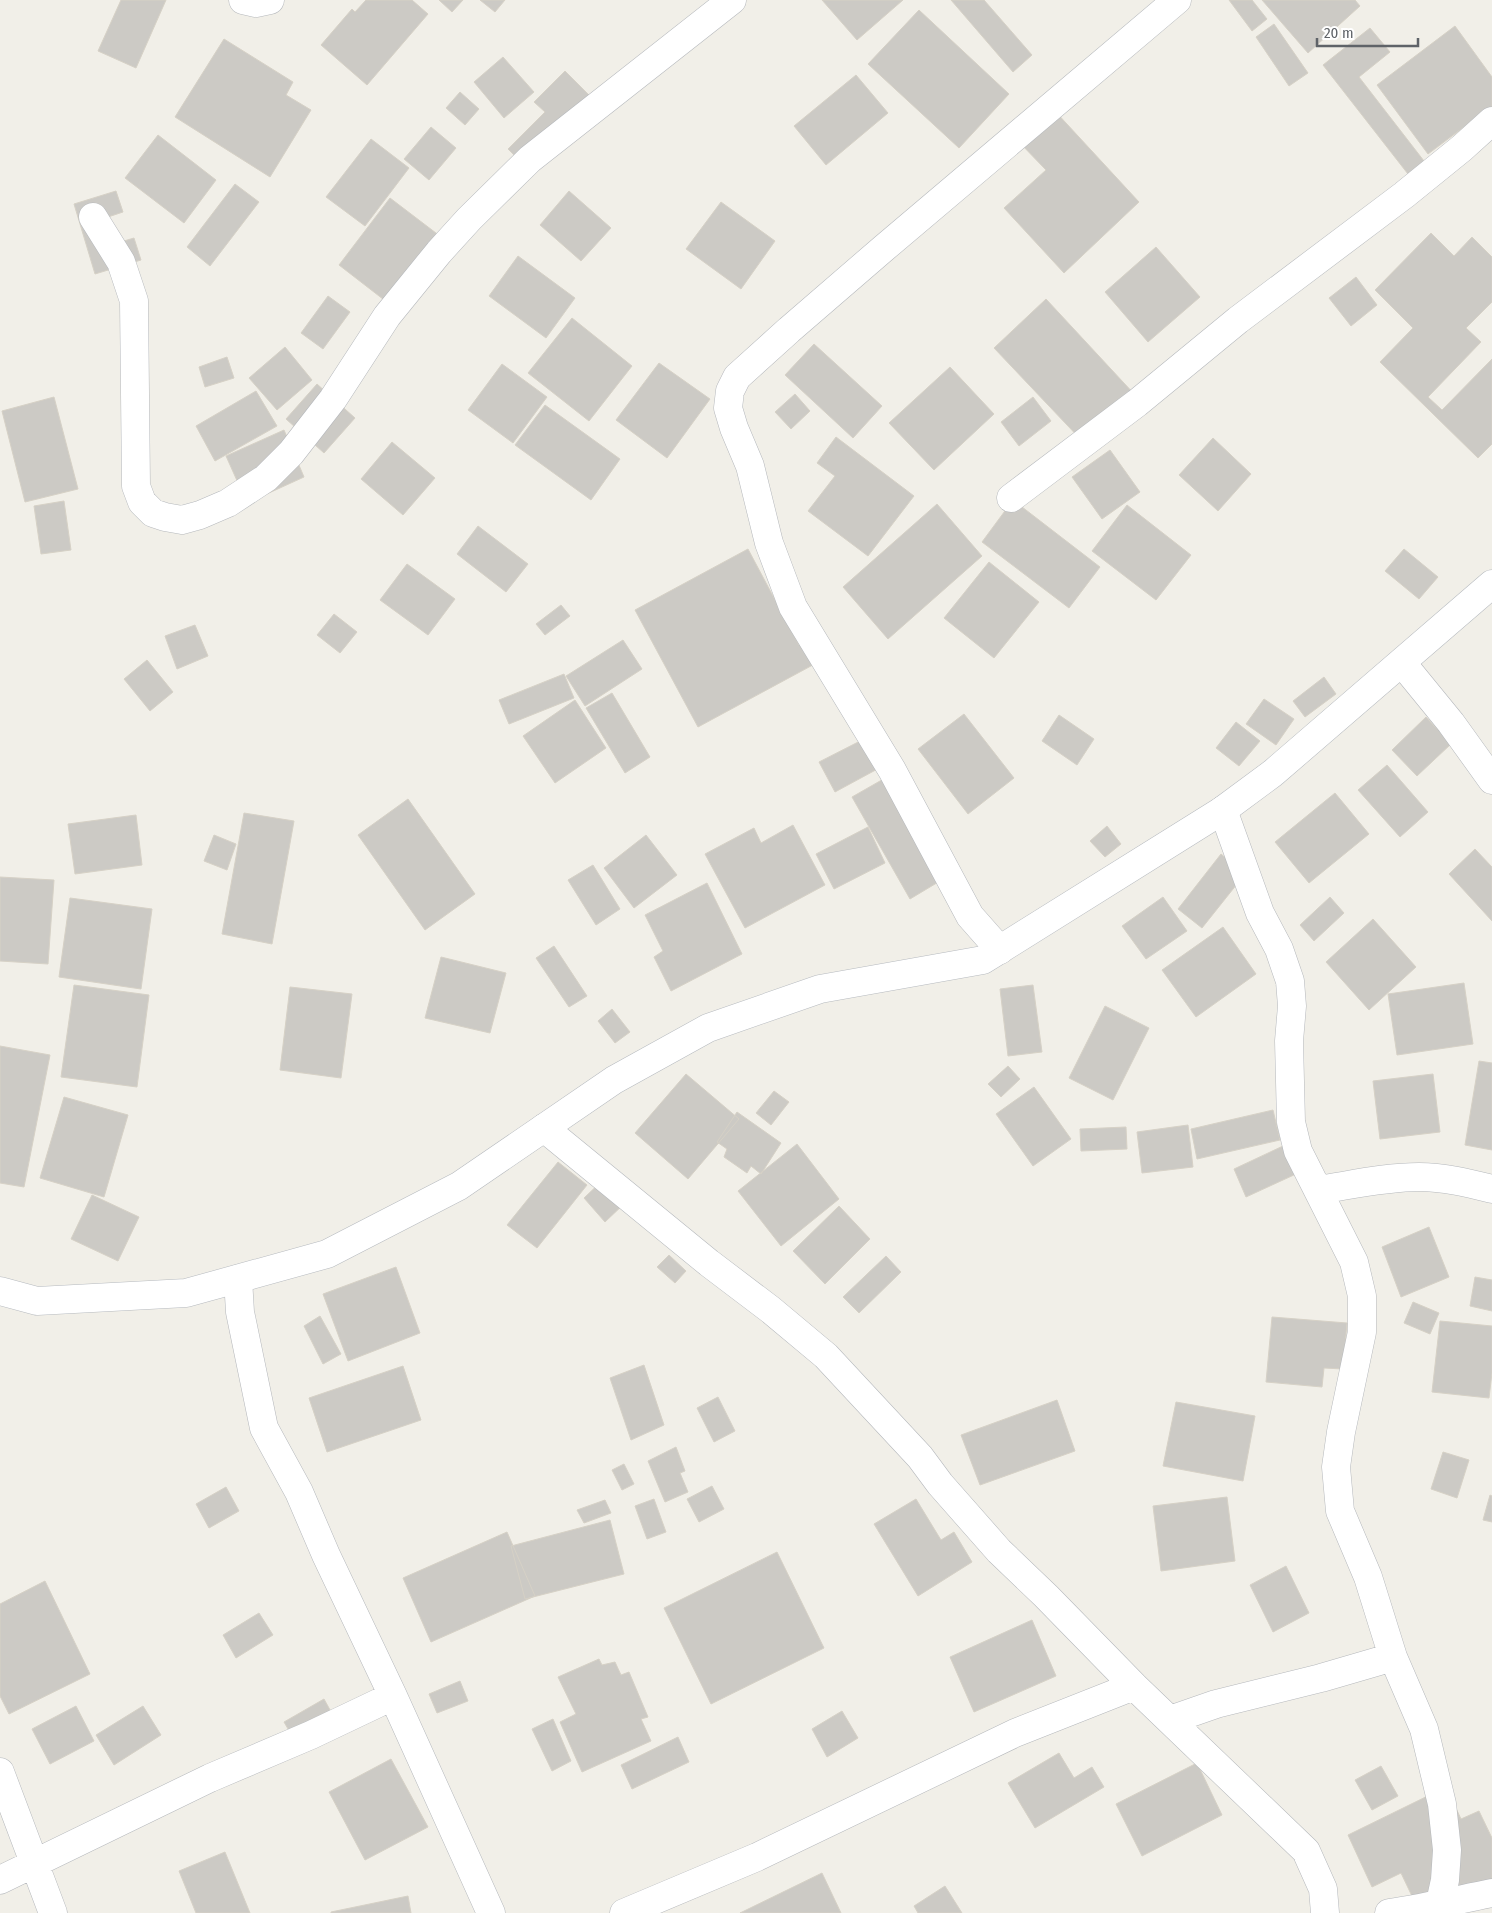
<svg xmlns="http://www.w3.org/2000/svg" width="1492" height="1913" font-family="'Fira Sans Condensed',sans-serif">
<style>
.building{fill:#cccac5;stroke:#d6d1c6}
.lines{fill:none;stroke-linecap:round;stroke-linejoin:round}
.street-casing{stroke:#b5b8bc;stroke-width:29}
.secondary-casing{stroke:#b6babf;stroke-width:29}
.street{stroke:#fff;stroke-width:28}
.secondary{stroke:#fff;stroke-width:28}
</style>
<rect width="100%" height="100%" fill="#f1efe8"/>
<!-- building -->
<path class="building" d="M121 0H166L136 68 98 51Z
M366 0H412L428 14 367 85 321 45 352 9 355 12Z
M439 0H463L452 12Z
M480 0H505L495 12Z
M822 0H903L857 40Z
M951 0H984L1032 55 1013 72Z
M1229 0H1252L1267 19 1252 31Z
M1262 0H1355L1360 6 1308 53Z
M919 10 1009 94 959 148 868 64Z
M1274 24 1308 73 1289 86 1256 37Z
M1455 26 1492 77V106L1428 154 1377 85Z
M1370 28 1390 52 1359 77 1424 161 1408 174 1323 65Z
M224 39 293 82 286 95 311 110 270 177 175 117Z
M503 57 534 92 504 118 474 82Z
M565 71 601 107 533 174 508 149 545 112 534 102Z
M856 75 888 113 826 165 794 126Z
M460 92 479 109 465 125 446 108Z
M1054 110 1139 202 1064 273 1004 208 1046 170 1019 142Z
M431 127 456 148 429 180 404 159Z
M158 135 216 180 184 223 125 178Z
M371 139 409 168 365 226 326 197Z
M235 184 259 202 210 266 187 247Z
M116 191 123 212 96 221 104 247 134 238 141 260 95 274 74 204Z
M569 191 611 228 581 261 540 225Z
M390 198 453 246 401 313 339 265Z
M721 202 775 241 741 289 686 249Z
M1431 233 1454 256 1472 237 1492 257V302L1466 328 1481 342 1428 397 1442 410 1492 359V444L1478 458 1380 362 1413 328 1375 290Z
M1156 247 1200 297 1148 342 1105 292Z
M518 256 575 298 546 338 489 296Z
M1356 277 1377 305 1351 326 1329 298Z
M328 296 350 312 323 349 301 333Z
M1046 299 1136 396 1085 444 994 348Z
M572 318 632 366 589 421 528 373Z
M814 344 882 406 853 438 785 375Z
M285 347 312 380 277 410 249 378Z
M227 357 234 378 205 387 199 367Z
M659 363 710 399 667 458 616 420Z
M502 364 547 397 513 443 468 410Z
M950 367 994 414 934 470 889 423Z
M317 384 355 418 324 453 286 419Z
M256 391 277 426 215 461 196 426Z
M795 394 810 411 791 429 775 412Z
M54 397 78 489 25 502 2 411Z
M1033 397 1051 421 1019 446 1001 422Z
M545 405 620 459 591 500 515 445Z
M284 430 304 477 247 503 226 456Z
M836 437 914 496 868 556 808 511 835 476 817 463Z
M1213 438 1251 474 1218 511 1179 475Z
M392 442 435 478 403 515 361 479Z
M1110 450 1140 492 1102 519 1072 477Z
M1013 500 1100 567 1069 608 982 542Z
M64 501 71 550 41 554 34 506Z
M937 504 982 556 888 639 843 587Z
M1127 505 1191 555 1156 600 1092 551Z
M478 526 528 564 506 592 457 554Z
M748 549 799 645 810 638 822 660 698 727 635 610Z
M1404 549 1438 577 1419 599 1385 571Z
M989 562 1039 602 994 658 944 618Z
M407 564 455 599 428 635 380 600Z
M561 605 570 616 545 635 536 624Z
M334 614 357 632 340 653 317 635Z
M195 625 208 656 177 669 165 636Z
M623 640 642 669 585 706 566 676Z
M147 660 173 692 150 711 124 679Z
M564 674 574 698 509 724 499 700Z
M1324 677 1336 694 1305 717 1293 701Z
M612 693 650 757 625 773 586 708Z
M1264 699 1294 719 1276 745 1246 724Z
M575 700 606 748 555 783 523 736Z
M964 714 1014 778 968 814 918 749Z
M1059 715 1094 739 1077 765 1042 741Z
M1426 717 1451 744 1417 776 1392 750Z
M1236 722 1260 741 1239 766 1216 748Z
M868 737 883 766 835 792 819 762Z
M1387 765 1428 812 1400 837 1358 790Z
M887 777 945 878 910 899 852 797Z
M1335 793 1369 834 1309 883 1275 842Z
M408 799 475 894 425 930 358 835Z
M244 813 294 821 272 944 222 934Z
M136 815 142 865 75 874 68 824Z
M793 825 825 885 745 928 705 854 754 828 761 843Z
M1107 826 1121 844 1105 857 1090 841Z
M868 827 885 863 834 889 816 854Z
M214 835 236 844 227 870 204 861Z
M646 835 677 875 634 908 604 868Z
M1475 849 1492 867V921L1449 874Z
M1221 854 1245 874 1202 928 1178 909Z
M593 865 620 909 596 925 568 880Z
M0 877 54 880 48 964 0 961Z
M707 883 742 954 671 991 654 957 663 951 645 915Z
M1163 897 1187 931 1146 959 1122 926Z
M1330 897 1344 913 1314 941 1300 925Z
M70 898 152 909 141 989 59 977Z
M1373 919 1416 967 1369 1010 1326 962Z
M1223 927 1256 974 1196 1017 1162 970Z
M554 946 587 996 569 1007 536 958Z
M441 957 506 973 490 1033 425 1018Z
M1464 983 1473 1044 1397 1055 1388 994Z
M74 985 149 995 137 1087 61 1077Z
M1033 985 1042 1052 1008 1056 1000 989Z
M290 987 352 994 341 1078 280 1070Z
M1105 1006 1149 1028 1113 1100 1069 1078Z
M612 1009 630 1032 615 1043 598 1021Z
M0 1046 50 1055 24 1187 0 1183Z
M1479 1061 1492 1063V1150L1465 1145Z
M1008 1066 1020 1079 1001 1097 988 1084Z
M686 1074 739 1119 688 1179 635 1133Z
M1433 1074 1440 1132 1380 1139 1373 1081Z
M1034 1087 1071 1139 1033 1166 996 1114Z
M774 1091 789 1102 771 1125 756 1113Z
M64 1097 128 1115 104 1197 40 1178Z
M1273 1110 1280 1140 1197 1159 1191 1129Z
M737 1112 781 1143 761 1174 751 1166 747 1173 724 1157 727 1149 717 1142Z
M1188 1125 1193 1167 1142 1173 1137 1132Z
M1126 1127 1127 1149 1081 1151 1080 1129Z
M797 1144 839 1199 781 1246 738 1191Z
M1283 1146 1296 1174 1246 1197 1234 1169Z
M558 1162 587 1185 537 1248 507 1225Z
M605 1178 626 1202 605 1222 584 1198Z
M92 1195 139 1217 118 1261 71 1239Z
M839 1206 870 1239 825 1284 793 1251Z
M1429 1227 1449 1277 1401 1297 1382 1247Z
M669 1255 686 1271 675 1283 657 1267Z
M886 1256 901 1272 859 1313 843 1297Z
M396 1267 420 1333 348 1361 323 1294Z
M1475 1277 1492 1280V1311L1470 1306Z
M1413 1302 1439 1313 1430 1334 1404 1323Z
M320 1316 341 1354 323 1364 304 1326Z
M1272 1317 1347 1323 1343 1369 1324 1368 1322 1387 1266 1382Z
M1440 1321 1492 1326V1373L1489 1398 1432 1392Z
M644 1365 664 1425 631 1440 610 1378Z
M403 1366 421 1420 327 1452 309 1398Z
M718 1397 735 1431 714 1442 697 1408Z
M1057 1400 1075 1451 980 1485 961 1435Z
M1176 1402 1255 1416 1243 1481 1163 1466Z
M676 1447 685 1471 680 1473 688 1492 665 1502 648 1461Z
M1443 1452 1469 1460 1457 1498 1431 1489Z
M624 1464 634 1484 622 1490 612 1470Z
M712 1486 724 1509 699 1522 687 1499Z
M226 1487 239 1511 209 1528 196 1504Z
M1490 1495 1492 1496V1522L1483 1520Z
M1227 1497 1235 1561 1161 1571 1153 1506Z
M654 1499 666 1532 647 1539 635 1506Z
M916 1499 941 1540 954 1532 972 1562 918 1596 874 1524Z
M605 1500 611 1513 584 1523 577 1510Z
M610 1520 624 1574 525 1599 511 1546Z
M507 1532 535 1596 431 1642 403 1578Z
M777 1552 824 1648 711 1704 664 1608Z
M1286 1566 1309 1613 1273 1632 1250 1585Z
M45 1581 90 1674 9 1714 0 1696V1604Z
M259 1613 273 1635 236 1658 223 1635Z
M1032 1620 1056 1676 974 1712 950 1657Z
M599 1659 602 1665 615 1662 621 1675 629 1672 648 1717 641 1719 651 1741 582 1772 560 1722 576 1714 558 1677Z
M460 1681 468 1701 437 1713 429 1694Z
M324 1699 335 1719 295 1741 284 1722Z
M76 1706 94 1741 50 1764 32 1729Z
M143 1706 161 1735 114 1765 96 1735Z
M842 1711 858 1738 827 1757 812 1729Z
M553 1719 571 1761 552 1771 532 1729Z
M678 1737 689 1762 632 1789 621 1765Z
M1059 1753 1074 1778 1092 1767 1104 1787 1035 1828 1008 1783Z
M391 1759 428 1827 365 1860 329 1792Z
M1197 1763 1222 1815 1142 1856 1116 1804Z
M1381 1766 1398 1796 1372 1810 1355 1780Z
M1446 1787 1461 1819 1479 1811 1492 1838V1895L1420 1913 1401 1873 1372 1887 1348 1835Z
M225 1852 250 1913H196L179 1871Z
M822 1873 841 1913H740Z
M945 1886 962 1913H918L914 1906Z
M408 1896 411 1913H331V1912Z"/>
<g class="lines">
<defs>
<path id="street" d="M243 0 256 3 270 0
M93 217 121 262 134 301 136 486 142 502 153 513 165 517 182 520 200 515 228 503 266 478 291 453 333 399 387 316 439 252 469 219 530 159 732 0
M1011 498 1137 403 1238 320 1404 195 1462 148 1492 121
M1402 663 1451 723 1492 780
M1223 810 1260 913 1279 949 1290 981 1292 1006 1289 1041 1291 1122 1298 1151 1354 1262 1362 1296V1332L1341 1432 1336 1467 1340 1511 1368 1577 1393 1657 1424 1729 1442 1804 1447 1850 1445 1880 1440 1903
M1000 950 970 916 892 770 793 607 769 543 750 466 734 428 728 408 730 391 737 377 789 330 884 248 1177 0
M544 1128 709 1263 771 1310 826 1356 920 1457 940 1484 999 1551 1046 1596 1134 1686 1306 1851 1323 1889 1325 1913
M1318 1190C1351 1185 1386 1177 1419 1177 1444 1177 1468 1183 1492 1189
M238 1279 240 1312 264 1428 299 1492 326 1555 393 1696 491 1913
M1170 1720 1216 1704 1321 1678 1393 1657
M0 1772 53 1913
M0 1880 210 1778 311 1735 393 1696
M624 1913 757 1857 1015 1733 1134 1686
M1389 1913C1424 1908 1457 1900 1492 1893"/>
<path id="secondary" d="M0 1291 37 1301 186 1293 327 1254 459 1186 614 1080 708 1028 820 989 983 960 1223 810 1273 773 1492 584"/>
</defs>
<!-- street casing -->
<use href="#street" class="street-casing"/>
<!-- secondary casing -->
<use href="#secondary" class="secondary-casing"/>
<!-- street -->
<use href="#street" class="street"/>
<!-- secondary -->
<use href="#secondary" class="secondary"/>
</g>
<!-- scale -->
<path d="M1317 38v8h101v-8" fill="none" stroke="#5f6368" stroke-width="2.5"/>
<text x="1324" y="38" font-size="15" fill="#5f6368" stroke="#ffffff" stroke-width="4" paint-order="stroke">20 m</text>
</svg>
